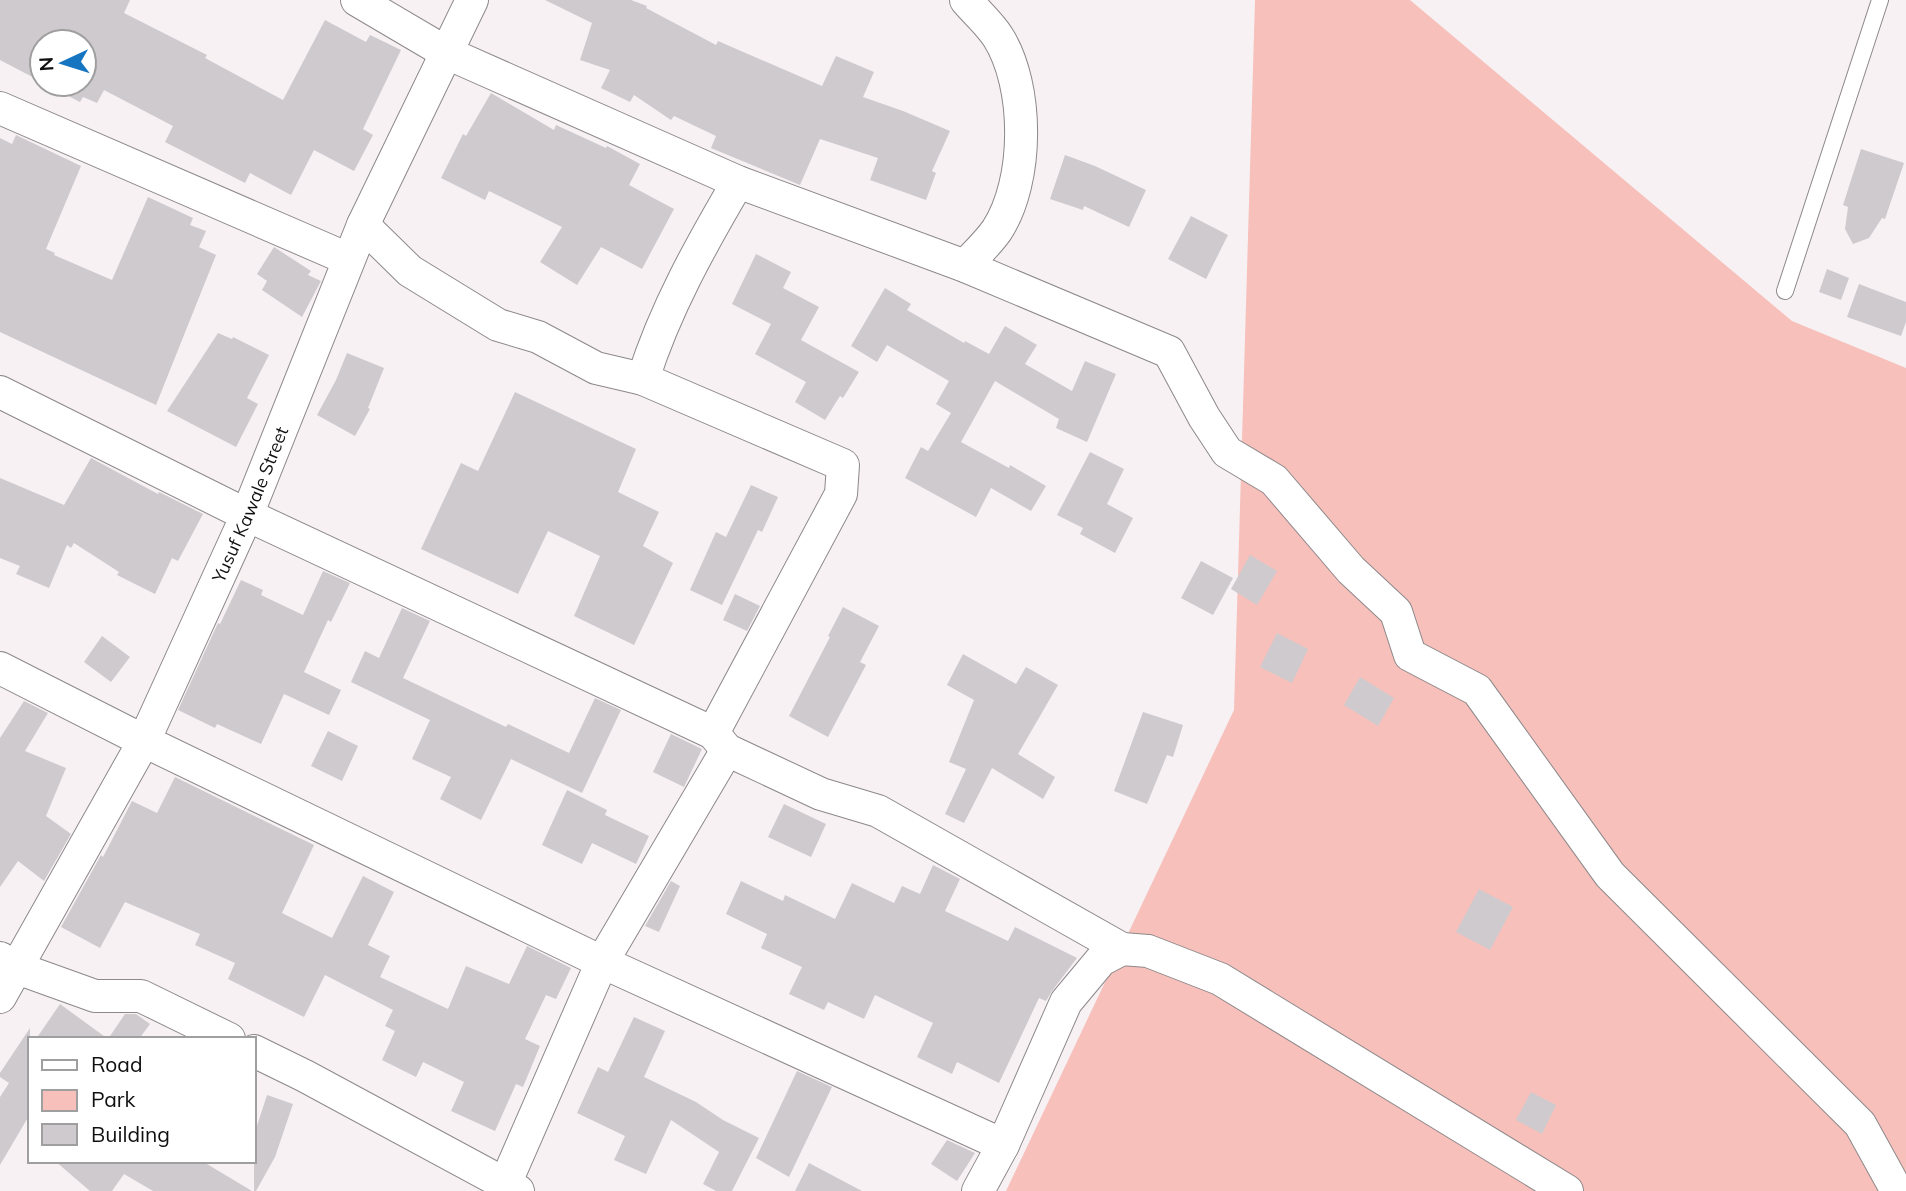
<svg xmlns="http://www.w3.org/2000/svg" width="1906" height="1191" font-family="Mulish,sans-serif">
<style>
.green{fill:#f7c0bb}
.building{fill:#cfcace}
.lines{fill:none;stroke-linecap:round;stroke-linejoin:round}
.lane-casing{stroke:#8d888a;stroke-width:18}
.street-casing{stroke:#8d888a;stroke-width:34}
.lane{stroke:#fff;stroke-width:16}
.street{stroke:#fff;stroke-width:32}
.labels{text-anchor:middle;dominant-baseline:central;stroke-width:7;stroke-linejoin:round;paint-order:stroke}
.street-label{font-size:18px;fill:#110f10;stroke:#fff}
</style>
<rect width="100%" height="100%" fill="#f7f1f4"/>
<!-- green -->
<path class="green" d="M1255 0H1410L1792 321 1906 368V1191H1006L1234 710Z"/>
<!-- building -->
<path class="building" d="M0 0H130L124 13 207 55 205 58 283 100 325 20 366 42 370 35 401 50 363 129 373 135 354 171 314 150 291 195 250 173 245 183 165 142 173 126 104 90 97 103 83 97 80 102 45 84H84V42H42V82L0 60Z
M545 0H631L647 6 646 8 716 45 718 41 822 86 836 56 874 72 863 97 903 111 950 131 932 171 936 173 926 200 870 180 878 158 820 139 800 185 711 148 716 136 674 116 671 120 634 95 630 102 601 88 610 70 580 60 592 23Z
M491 93 554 130 556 125 606 148 607 146 640 164 629 185 674 209 642 269 601 247 577 285 540 262 562 227 489 191 485 200 441 178 463 134 466 136Z
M16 135 81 166 46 249 55 253 54 255 112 280 148 197 193 218 190 225 206 231 199 247 216 255 156 405 0 332V138L12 144Z
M1861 149 1904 163 1885 219 1882 218 1869 238 1853 244 1845 229 1848 207 1843 205Z
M1065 155 1095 166 1146 190 1129 227 1084 206 1083 210 1050 199Z
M1191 216 1228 235 1206 279 1168 259Z
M274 247 311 271 308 275 321 281 302 317 262 290 267 281 257 274Z
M756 254 791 272 783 288 819 307 801 340 859 372 843 398 840 396 825 420 795 402 806 382 755 354 771 324 732 304Z
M1827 269 1849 278 1841 300 1819 292Z
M1859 284 1906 302V322L1901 336 1847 317Z
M885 288 911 304 907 310 964 343 965 341 989 354 1005 326 1037 345 1025 364 1072 391 1085 361 1116 374 1087 442 1056 428 1059 419 995 381 961 442 1009 468 1010 465 1046 486 1031 511 991 488 976 517 905 478 921 447 928 451 951 413 936 404 949 381 887 345 877 362 851 346Z
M218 333 232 339 233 337 269 355 247 398 258 404 236 447 167 411Z
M347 353 384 368 368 408 370 409 355 436 317 415 336 380Z
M515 392 636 449 618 492 659 512 643 546 673 563 634 645 574 616 600 556 548 531 518 594 421 549 461 463 478 471Z
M1090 452 1124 469 1107 504 1133 518 1115 553 1080 534 1083 528 1057 515Z
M91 458 158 494 159 492 203 514 178 561 172 558 155 594 117 575 119 572 74 543 71 548 67 545 49 588 16 574 20 566 0 558V478L64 505Z
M751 485 778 497 762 532 758 530 722 605 690 590 716 532 726 537Z
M1250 555 1277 571 1257 605 1231 589Z
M1201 561 1233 578 1213 615 1181 598Z
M323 571 350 583 331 622 328 620 304 672 341 690 329 715 284 694 261 744 217 724 215 728 178 710 218 623 220 624 241 580 263 590 261 595 303 615Z
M735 594 760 606 747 631 723 620Z
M843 607 879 626 860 662 866 665 828 737 789 716 830 637 828 636Z
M402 608 430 621 403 678 506 727 508 724 569 753 595 698 621 710 582 793 511 759 481 820 440 799 451 777 412 759 430 720 351 682 365 651 379 658Z
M1277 633 1308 649 1292 683 1260 667Z
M102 636 130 657 111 682 84 662Z
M963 654 1016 684 1026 667 1058 685 1018 754 1055 777 1043 799 992 768 964 823 945 814 966 769 949 762 974 700 947 685Z
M1360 677 1394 698 1378 726 1344 705Z
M24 701 48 713 25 751 66 768 46 816 71 834 44 881 18 861 0 887V738Z
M1143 712 1183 725 1173 757 1167 755 1147 804 1114 791Z
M328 731 358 746 342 781 311 766Z
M671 734 702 749 684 787 653 772Z
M175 777 314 845 282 913 332 938 363 876 394 892 368 945 390 956 380 977 448 1009 466 966 509 984 527 946 571 968 556 999 546 995 525 1039 540 1046 523 1087 516 1084 495 1131 451 1111 464 1082 423 1062 416 1077 382 1060 395 1031 385 1026 393 1010 325 975 304 1017 228 979 235 963 195 945 200 934 125 902 100 948 61 927 101 855 103 857 132 801 157 813Z
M567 790 607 810 605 815 649 836 636 864 592 843 582 864 542 845Z
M784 804 826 824 811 857 768 837Z
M933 865 960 879 945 911 1008 941 1015 927 1077 958 1052 991 1046 1001 1039 998 999 1083 957 1062 952 1074 917 1057 933 1023 875 995 864 1019 828 1002 824 1010 789 994 802 967 761 948 767 934 726 914 741 881 783 901 785 895 835 919 852 883 894 903 902 886 920 894Z
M671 881 680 886 659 932 645 926Z
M1479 889 1513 907 1490 950 1456 932Z
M60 1004 108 1039H36Z
M125 1014H136L150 1024 139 1039H108Z
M634 1017 665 1031 644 1077 696 1102 723 1120 759 1138 732 1191H716L703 1184 719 1152 671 1120 646 1174 614 1160 625 1136 577 1113 598 1067 608 1072Z
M30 1028V1114L0 1165V1097L9 1083 0 1077V1073Z
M797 1071 832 1087 789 1177 756 1158Z
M1531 1092 1556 1105 1542 1134 1516 1120Z
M267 1095 293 1104 275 1157 256 1191H254V1135Z
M947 1140 975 1153 957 1181 931 1164Z
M55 1161H202L252 1191H153L124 1174 112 1191H90Z
M809 1163 862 1191H795Z"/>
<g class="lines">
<defs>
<path id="lane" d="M1785 291 1880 0"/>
<g id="street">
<path d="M357 0 447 53 738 182 965 266 1169 352 1204 417 1227 452 1274 480 1351 570 1396 612 1410 655 1477 690 1610 875 1860 1124 1897 1191"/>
<path d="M0 108 348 259"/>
<path d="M363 225 410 271 498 325 538 337 596 368 643 379"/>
<path d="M965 266C975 255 988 243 997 230 1029 181 1029 86 998 37 990 24 976 12 966 0"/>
<path d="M0 392 247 515 713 733 727 750 821 794 878 811 1122 949"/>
<path d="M0 668 144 741 602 962 1003 1145 1066 1002 1101 960 1122 949 1148 951 1220 979 1567 1191"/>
<path d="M713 733 841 494 843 465 643 379C665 309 701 245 738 182"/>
<path d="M0 958 17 968 95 996H141L229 1039"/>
<path id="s1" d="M0 997 144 741 247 515 363 225 472 0"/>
<path d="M254 1051 305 1076 518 1191"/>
<path d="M502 1191 602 962 727 750"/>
<path d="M978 1191 1003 1145"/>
</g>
</defs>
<!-- lane casing -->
<use href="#lane" class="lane-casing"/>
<!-- street casing -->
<use href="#street" class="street-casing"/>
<!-- lane -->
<use href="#lane" class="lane"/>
<!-- street -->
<use href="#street" class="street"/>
</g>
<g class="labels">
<!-- street labels -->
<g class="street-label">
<text stroke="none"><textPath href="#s1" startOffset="553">Yusuf Kawale Street</textPath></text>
</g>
</g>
<!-- legend -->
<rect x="28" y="1037" width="228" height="126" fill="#ffffff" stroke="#a09f9f" stroke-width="2"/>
<rect x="42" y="1060" width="35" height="10" fill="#ffffff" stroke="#a09f9f" stroke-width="2"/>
<text x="91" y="1072" font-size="21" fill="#110f10">Road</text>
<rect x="42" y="1090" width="35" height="21" fill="#f7c0bb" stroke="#a09f9f" stroke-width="2"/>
<text x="91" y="1107" font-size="21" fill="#110f10">Park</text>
<rect x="42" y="1124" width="35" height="21" fill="#cfcace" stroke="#a09f9f" stroke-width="2"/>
<text x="91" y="1142" font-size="21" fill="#110f10">Building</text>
<!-- north arrow -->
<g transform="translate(63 63) rotate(266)"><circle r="33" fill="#ffffff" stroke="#a09f9f" stroke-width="2"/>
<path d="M0-5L12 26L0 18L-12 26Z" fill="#1675c1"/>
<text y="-10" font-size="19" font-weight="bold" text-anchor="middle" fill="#110f10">N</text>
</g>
</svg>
